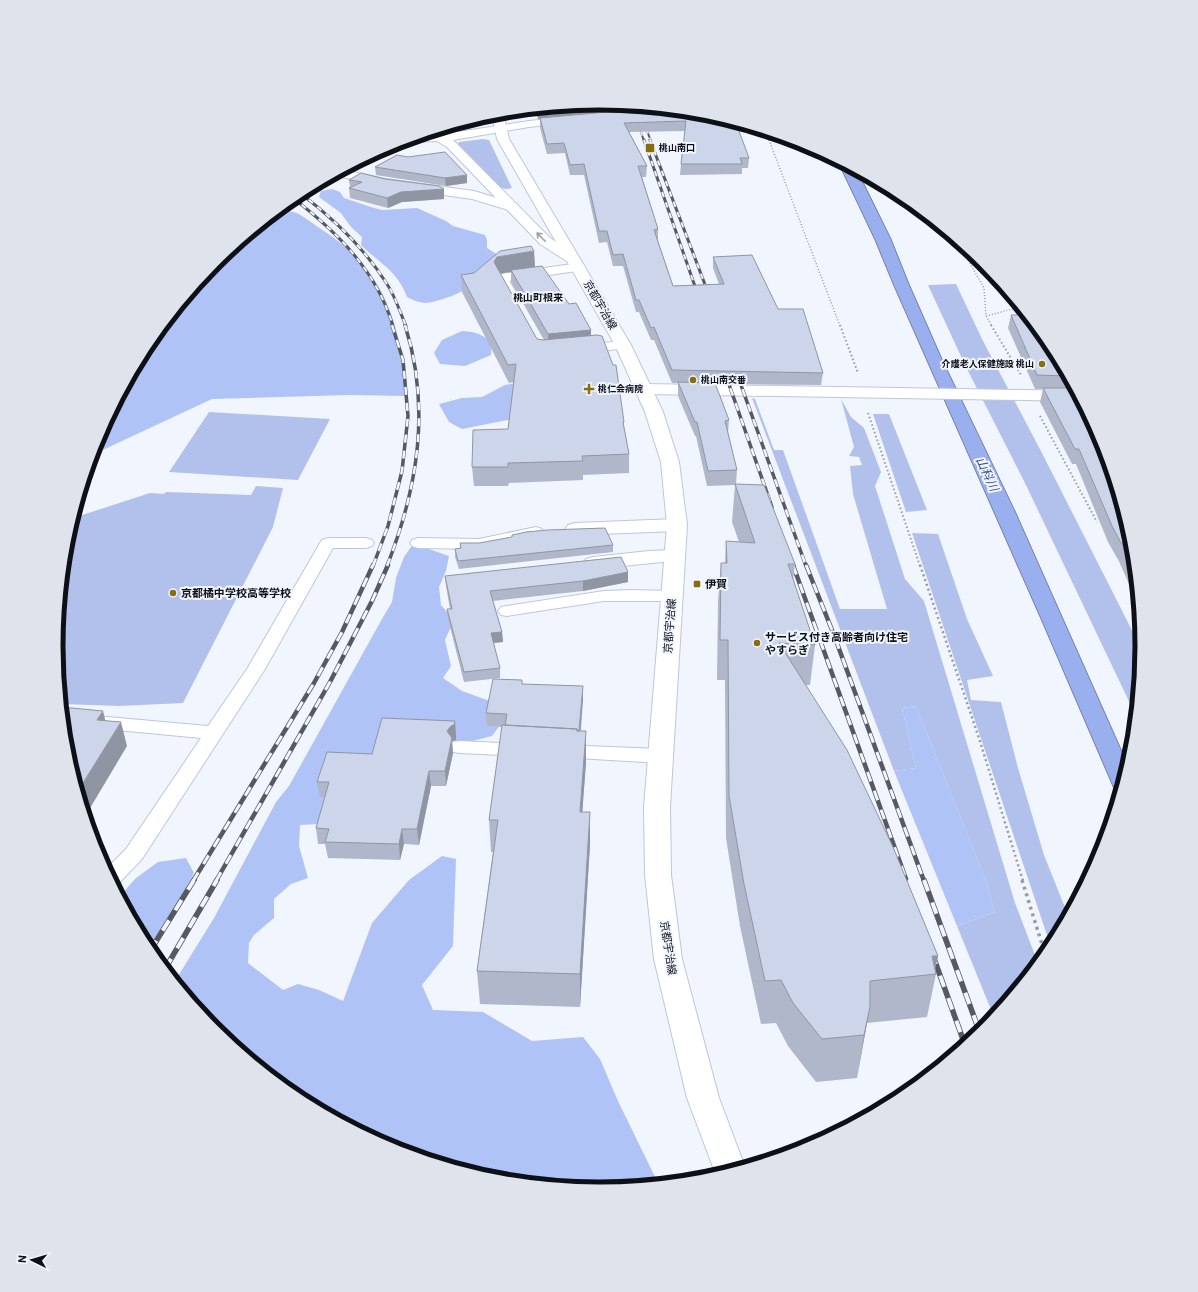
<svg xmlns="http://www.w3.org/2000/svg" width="1198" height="1292" font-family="Roboto,'Noto Sans JP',sans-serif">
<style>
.green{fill:#b2c1ec}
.forest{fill:#b0c3f6}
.water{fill:#99afee;stroke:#6f7fae}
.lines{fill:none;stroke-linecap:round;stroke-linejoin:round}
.service-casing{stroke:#bec6dc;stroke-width:2}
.minor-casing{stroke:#bec6dc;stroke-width:2}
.tertiary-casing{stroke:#bec6dc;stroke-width:2}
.primary-casing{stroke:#bec6dc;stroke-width:2}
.path-far4{stroke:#989ba4;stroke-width:1;stroke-dasharray:1 1.5;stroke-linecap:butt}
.path-far3{stroke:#989ba4;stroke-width:1.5;stroke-dasharray:1 2;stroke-linecap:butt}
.path-far2{stroke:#989ba4;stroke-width:2;stroke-dasharray:1.5 2.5;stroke-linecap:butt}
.path-far1{stroke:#989ba4;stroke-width:2.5;stroke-dasharray:2 3;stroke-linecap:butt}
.path{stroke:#989ba4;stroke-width:3.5;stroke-dasharray:3 4;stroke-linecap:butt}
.service{fill:#fff;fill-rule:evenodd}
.minor{fill:#fff;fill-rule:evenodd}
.tertiary{fill:#fff;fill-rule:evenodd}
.primary{fill:#fff;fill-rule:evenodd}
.rail-far4-casing{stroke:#575962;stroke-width:2}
.rail-far3-casing{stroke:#575962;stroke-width:3}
.rail-far2-casing{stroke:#575962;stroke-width:3.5}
.rail-far1-casing{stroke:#575962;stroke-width:4.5}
.rail-casing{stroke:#575962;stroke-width:5.5}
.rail-far4{stroke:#f1f5fe;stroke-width:1.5;stroke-dasharray:4.5;stroke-linecap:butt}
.rail-far3{stroke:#f1f5fe;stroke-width:2;stroke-dasharray:5.5;stroke-linecap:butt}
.rail-far2{stroke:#f1f5fe;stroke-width:2.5;stroke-dasharray:8;stroke-linecap:butt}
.rail-far1{stroke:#f1f5fe;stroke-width:3;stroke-dasharray:10;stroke-linecap:butt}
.rail{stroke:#f1f5fe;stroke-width:4;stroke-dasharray:12;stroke-linecap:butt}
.wall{fill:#b0b7ca;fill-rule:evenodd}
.shaded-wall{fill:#9095a4}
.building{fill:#cdd5eb;stroke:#9095a4}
.oneway{stroke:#9f9fa3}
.poi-dot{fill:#896c0c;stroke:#f1f5fe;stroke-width:1.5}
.labels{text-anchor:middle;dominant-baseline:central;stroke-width:4;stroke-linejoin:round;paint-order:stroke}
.far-poi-label{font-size:9px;font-weight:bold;fill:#0e1018;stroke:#f1f5fe;text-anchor:start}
.far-neighbourhood-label{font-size:10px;font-weight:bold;fill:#0e1018;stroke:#f1f5fe}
.street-label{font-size:11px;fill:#0e1018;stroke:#f1f5fe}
.poi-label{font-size:11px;font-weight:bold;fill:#0e1018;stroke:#f1f5fe;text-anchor:start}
.water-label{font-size:12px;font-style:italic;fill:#354993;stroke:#f1f5fe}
.rim{fill:none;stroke:#0e1018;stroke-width:5}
</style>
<rect width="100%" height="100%" fill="#f1f5fe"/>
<!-- green -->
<path class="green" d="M483 139 489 140 512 188 506 189 501 188 458 144 459 142Z
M956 284 983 341 1043 455 1142 650 1135 714 1024 481 965 365 928 285Z
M752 398 755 399 774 450H783L840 609H887L853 494 850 466 862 465 859 457 849 456 854 447 841 399 851 417 864 428 881 472 875 486 905 579 924 601 1015 903 1038 963 994 1017 957 926 995 912 985 878 916 706 902 708 916 768 894 771Z
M209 412 330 419 298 480 169 472Z
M873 414H889L927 510 906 512Z
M256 486 283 488 273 527 183 703 119 706 62 704 56 646 66 540 73 518 150 493 164 494 166 492 251 495Z
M912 533 938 534 967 619 993 676 967 680 971 700 1001 702 1018 768 1044 855 1068 915 1051 947Z"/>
<!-- forest -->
<path class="forest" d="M332 189 340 192 344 198 374 208 383 210 417 208 446 221 453 226 485 235 487 240V248L503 258C482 277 472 290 443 299 427 304 423 305 407 297 397 270 380 264 361 245L362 237 351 227 341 213 319 197 321 191Z
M277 211C282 211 288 210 293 212 302 214 313 224 321 229 387 271 399 323 408 396L349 395 212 399 92 455 97 438 148 344 215 262Z
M462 331C478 332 493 336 491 355L465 366 440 364 434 353 442 340Z
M526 381 512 419 462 429 449 422 439 404 462 398 482 397 505 385Z
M411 547H423L449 556 446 571 439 587 441 605 454 620 445 640 451 666 443 678 462 691 498 704 501 724 492 736 465 743 434 740 374 759 331 803 319 824 300 825 299 846 308 878 291 884 274 899V918L254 935 249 943 248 963 283 990 298 984 319 990 343 1001 372 923 409 880 442 856 456 859 453 946 422 985 433 1010 483 1012 532 1041 583 1037 600 1059 618 1101 658 1183 599 1189 493 1179 391 1148 297 1097 215 1030 175 981 214 918 276 802 289 786 382 619 392 602 396 578 404 557Z
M916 706 985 878 995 912 957 926 894 771 916 768 902 708Z
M186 858 194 873 175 910 148 948 120 896 136 878 158 862Z"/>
<!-- water -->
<path class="water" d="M837 160 858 172 891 239 909 284 942 359 1015 511 1128 765 1118 798 1041 619 894 286 875 240Z"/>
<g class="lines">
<defs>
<path id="service" d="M579 263 583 264 585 267 583 270 509 281 520 299 518 302H510L496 278 498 275 502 274Z
M623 341 628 342 630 345 628 348 582 353 577 352 575 349 577 346 582 345Z
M536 527 542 529 544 532 542 535 479 549 418 548 412 546 410 543 412 540 418 538 479 539Z
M328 538H366L372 540 374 543 372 546 366 548H333L265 669 142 859 118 884 114 885 106 869 126 849 201 738 64 725 63 713 208 726 247 669 320 543 322 540Z
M631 590 672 591 678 592 681 596 678 600 672 601H604L507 616 501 615 498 611 501 607 507 606 604 591Z
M460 741 523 744 530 745 533 750 530 755 523 756 460 753 453 752 450 747 453 742Z
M561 745 660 749 667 751 670 756 667 761 660 763 561 757 554 756 551 751 554 746Z"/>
<path id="minor" d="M343 170 386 179 474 191 517 204 519 207 517 210 512 211 472 199 386 187 333 175Z
M1025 390 1071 391 1076 392 1079 397 1077 400 1071 401 1025 400 1019 399 1016 395 1019 391Z
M677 519 684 521 687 525 684 529 677 531 575 535 568 533 565 529 568 525 575 523Z
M675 550 682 552 685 556 682 560 593 569 586 567 583 563 586 559 593 557 649 551Z"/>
<path id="tertiary" d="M569 117 573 118 575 120 573 122 529 127 453 140 550 238 578 256 580 259 578 262 573 263 568 262 540 244 447 147 437 141 412 142 407 140 436 131 442 134 451 133 529 121Z
M644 384 1025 390 1031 391 1034 395 1031 399 1025 400 644 394 638 393 636 389 638 385Z"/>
<path id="primary" d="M503 113 509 139 631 345 663 412 679 462 687 525 670 807 671 875 682 959 719 1098 745 1167 716 1175 687 1098 654 959 645 875 644 807 667 525 661 462 645 412 615 345 497 139 492 114Z"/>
</defs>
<!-- service casing -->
<use href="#service" class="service-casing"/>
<!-- minor casing -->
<use href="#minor" class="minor-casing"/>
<!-- tertiary casing -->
<use href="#tertiary" class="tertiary-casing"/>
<!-- primary casing -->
<use href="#primary" class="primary-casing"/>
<!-- path-far4 -->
<path class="path-far4" d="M766 132 770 141"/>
<!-- path-far3 -->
<path class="path-far3" d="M769 140 840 326
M958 242 984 288 986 316 992 326
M986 316 1020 307"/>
<!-- path-far2 -->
<path class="path-far2" d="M840 325 858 373
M991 325 1021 375
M868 413 920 566
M1040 416 1097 522"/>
<!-- path-far1 -->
<path class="path-far1" d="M920 565 979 738 1023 881"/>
<!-- path -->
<path class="path" d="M1022 880 1045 954"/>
<!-- service -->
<use href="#service" class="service"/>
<!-- minor -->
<use href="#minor" class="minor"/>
<!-- tertiary -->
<use href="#tertiary" class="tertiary"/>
<!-- primary -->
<use href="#primary" class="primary"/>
<defs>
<path id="rail-far4" d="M632 106 644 141
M643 121 651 141"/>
<path id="rail-far3" d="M644 140 698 295
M650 140 709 295
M300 193C333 218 365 249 387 284 395 296 400 312 406 326
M293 198C338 233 376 270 393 326"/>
<path id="rail-far2" d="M725 373 772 507
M737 374 806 566
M791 559 794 566
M373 566 388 526 402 471 408 416 403 360 392 325
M387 566C418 487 431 407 405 325"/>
<path id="rail-far1" d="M793 565 906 879
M806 565 834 635 924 881
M193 881 314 683 342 632 373 565
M216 881 330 682 372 601 388 565"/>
<path id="rail" d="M924 880 980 1033
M150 951 194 880
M932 953 965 1045
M165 969 217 880"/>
</defs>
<!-- rail-far4 casing -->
<use href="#rail-far4" class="rail-far4-casing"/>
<!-- rail-far3 casing -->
<use href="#rail-far3" class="rail-far3-casing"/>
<!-- rail-far2 casing -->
<use href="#rail-far2" class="rail-far2-casing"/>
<!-- rail-far1 casing -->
<use href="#rail-far1" class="rail-far1-casing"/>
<!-- rail casing -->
<use href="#rail" class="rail-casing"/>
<!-- rail-far4 -->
<use href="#rail-far4" class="rail-far4"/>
<!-- rail-far3 -->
<use href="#rail-far3" class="rail-far3"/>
<!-- rail-far2 -->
<use href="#rail-far2" class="rail-far2"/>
<!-- rail-far1 -->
<use href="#rail-far1" class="rail-far1"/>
<!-- rail -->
<use href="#rail" class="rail"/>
</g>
<!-- wall -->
<path class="wall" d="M599 103 705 113 749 158 748 168H742V174L680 175 681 164 685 131 629 132 647 166 646 177H642L658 229V241L673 286 719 284 713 268V257L778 309 823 373 821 385 715 384 729 420 728 433 737 470 736 484 795 564 793 581 815 645 810 685H806L938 956 935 968 936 974 927 1017 867 1023 857 1078 816 1082 788 1046 776 1023 761 1024 740 926 726 838 725 680H717L718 601 721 563H725L726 541 739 542 732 522 735 485 707 486 696 436H695L678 396V383H672L654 340H651L639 312H636L623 266H613L607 242 599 243 584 175H570L565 153 547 154 540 128V119H538L536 109Z
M397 155 467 183 446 186 376 175 375 167Z
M385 179 444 189V199L402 202 388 208 350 198 349 188 350 187 349 180Z
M534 251 535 267 569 304 591 330V336L624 422V428L629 454V473L583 475V480L509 483 508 486H474L472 467 508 429 514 382 509 383 462 292 461 275 474 273ZM511 271V282L544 340 537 339 500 273Z
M1011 315 1051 345 1101 438 1132 540 1138 605 1118 559 1117 558 1108 542 1076 464H1072L1040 402 1043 389H1035L1008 328Z
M460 543 613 545V552L459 569 455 557V549L460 548Z
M445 576 628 582 583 591 493 601 502 632 503 642 493 643 500 668V678L464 682 448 619 447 609H450L446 586Z
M522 680V684L583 699 581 731 586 762 582 812H590V844L580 1007 480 1004 477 971 493 852H491L489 820 502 727 487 726 486 713Z
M455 721 456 736V740L452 741 453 753 446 786H431L419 845 404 844 400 860 328 858 325 844H318L316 828 325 797H320L317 782 372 754Z"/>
<!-- shaded-wall -->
<path class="shaded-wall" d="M602 103 652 108 538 119 537 109Z
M483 116 462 127 439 131V130Z
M467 175V183L446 186 445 178Z
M444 189V199L402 202 388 208 387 198 401 192Z
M534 251 535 268 498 274 494 262 497 257Z
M591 330V342L548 346V334Z
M628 572V582L583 591V581Z
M502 632 503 642 491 643V633Z
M583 686V699L579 744V731Z
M103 711 109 735 97 720Z
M455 721 456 736V740L452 741 453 753 446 786 445 771 447 731Z
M121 722 127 746 86 815 78 791Z
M586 731V762L580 844V812Z
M429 771 431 786 419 845 417 829Z
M590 812V844L580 1007V974Z
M402 829 404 844 400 860 399 844Z
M932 956H938L934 974Z
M870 1007 862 1050 857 1078 864 1035Z"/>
<!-- building -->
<path class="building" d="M599 103H602L550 108Z
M651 108 705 113 736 123 749 158H740L742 164H681L686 121 624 123 647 166H638L658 229 654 230 673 286 724 284 713 257 752 255 778 309H803L823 373 672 370 654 327 651 328 639 300H636L623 254 613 255 607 231H599L584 164 570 165 564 143 547 144 540 118Z
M445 152 467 175 445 178 375 167 397 155 408 157Z
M361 173 385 179 439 186 444 189 401 192 387 198 349 188 362 182 349 180Z
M531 246 534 251 497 257 494 262 537 339 543 340 597 335 602 336 613 365H616L624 422H623L629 454 582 456 583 461 508 463V467H472L473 430 508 429 516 364 508 365 461 275 474 273 500 251Z
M542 266 569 304 576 303 591 330 548 334 511 270Z
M1011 315H1027L1051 345 1067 376 1037 375Z
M678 382 715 383 729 420 725 421 737 470 708 471 697 422H695Z
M1043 388H1074L1101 438 1132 540 1135 572 1122 543H1121L1112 526 1079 449H1075Z
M735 484 764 485 795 564H788L815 645 779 643 847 750 893 847 938 956H932L936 974 870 981V1007L864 1035 822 1039 793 1003 781 980 765 981 744 884 729 796 728 640H720L721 563H727L726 541 755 543Z
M605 528 613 545 458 561 455 549 461 548 460 543H479L512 537V535L526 532 548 530Z
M621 557 628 572 583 581 490 591 502 632 491 633 500 668 464 672 447 609H452L445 576Z
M493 679 522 680V684L583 686 579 731H577V729L505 725 507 714 486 713Z
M62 707 103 711 97 720 121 722 78 791 66 752Z
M382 718 455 721 454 725 451 726 447 731 452 738 445 771H429L417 829H402L399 844 325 842 329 829 316 828 329 782H317L327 752 372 754Z
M502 725 577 729V731H586L580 812H590L580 974 477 971 498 820H489Z"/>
<!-- one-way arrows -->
<defs><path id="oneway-shaft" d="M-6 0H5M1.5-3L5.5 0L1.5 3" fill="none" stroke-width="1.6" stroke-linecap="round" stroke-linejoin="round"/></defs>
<use class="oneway" href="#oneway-shaft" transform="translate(541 237) rotate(-135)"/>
<!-- markers -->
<g class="poi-dot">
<rect x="645" y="143" width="10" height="10" rx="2"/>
<circle cx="1042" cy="364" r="4"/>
<circle cx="693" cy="380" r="4"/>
<path d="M587 383h4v4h4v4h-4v4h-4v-4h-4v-4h4z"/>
<rect x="693" y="580" width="8" height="8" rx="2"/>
<circle cx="173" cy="593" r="4"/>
<circle cx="757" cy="643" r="4"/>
</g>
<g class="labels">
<!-- far-poi labels -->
<g class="far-poi-label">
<text x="659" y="148">桃山南口</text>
<text x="1034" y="364" text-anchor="end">介護老人保健施設 桃山</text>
<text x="701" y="380">桃山南交番</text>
<text x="598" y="389">桃仁会病院</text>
</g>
<!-- far-neighbourhood labels -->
<g class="far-neighbourhood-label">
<text x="538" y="297">桃山町根来</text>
</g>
<!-- street labels -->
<g class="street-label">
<text transform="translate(600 305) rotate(60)">京都宇治線</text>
<text transform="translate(670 626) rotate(-86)">京都宇治線</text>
<text transform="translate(668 948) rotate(81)">京都宇治線</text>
</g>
<!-- poi labels -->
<g class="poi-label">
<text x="705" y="584">伊賀</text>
<text x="181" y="593">京都橘中学校高等学校</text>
<text x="765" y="637">サービス付き高齢者向け住宅<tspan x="765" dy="13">やすらぎ</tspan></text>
</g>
<!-- water labels -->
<g class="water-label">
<text transform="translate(987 474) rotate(65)">山科川</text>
</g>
</g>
<!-- crop -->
<path d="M0 0H1198V1292H0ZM63 646a536 536 0 1 1 1072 0a536 536 0 1 1-1072 0Z" fill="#dfe3ec" fill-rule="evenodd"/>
<path class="rim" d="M63 646a536 536 0 1 1 1072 0a536 536 0 1 1-1072 0Z"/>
<!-- north arrow -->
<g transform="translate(32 1260) rotate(275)" stroke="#f1f5fe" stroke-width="3" paint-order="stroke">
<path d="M0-3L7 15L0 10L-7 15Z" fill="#0e1018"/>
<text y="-6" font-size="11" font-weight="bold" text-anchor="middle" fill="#0e1018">N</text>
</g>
</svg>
